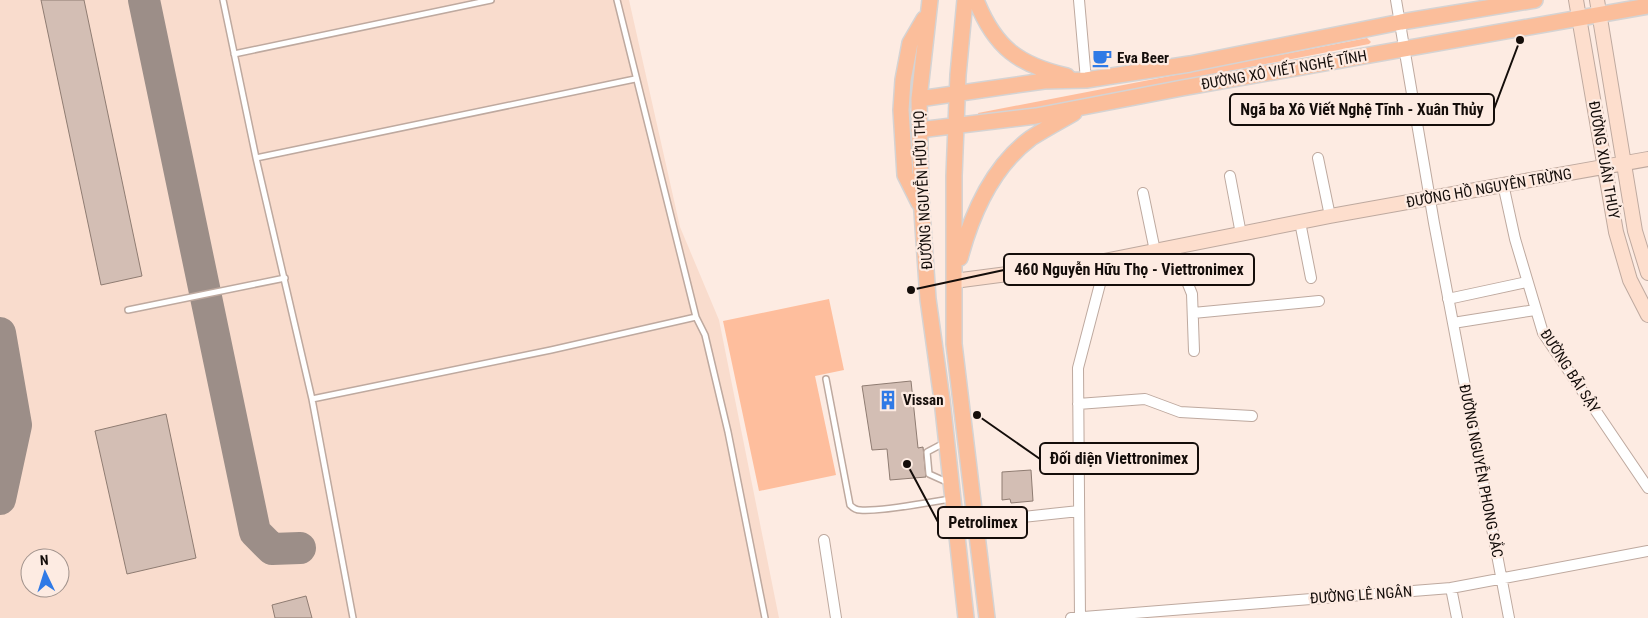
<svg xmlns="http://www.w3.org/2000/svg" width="1648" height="618" font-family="'Roboto Condensed',sans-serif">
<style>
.built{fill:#f9dccd;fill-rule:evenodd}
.green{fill:#febe9d}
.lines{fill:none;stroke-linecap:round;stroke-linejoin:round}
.taxiway{stroke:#9c8e88;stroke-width:32}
.building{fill:#d3beb4;stroke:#8f7c72}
.lane-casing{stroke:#bea99f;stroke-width:8}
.street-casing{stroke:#bea99f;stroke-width:12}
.secondary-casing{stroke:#bea99f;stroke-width:16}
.primary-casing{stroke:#d5d3d3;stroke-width:18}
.lane{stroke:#fff;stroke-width:5}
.street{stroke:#fff;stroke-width:10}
.secondary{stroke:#fddecd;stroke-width:14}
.primary{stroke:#fbbe9b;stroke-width:15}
.labels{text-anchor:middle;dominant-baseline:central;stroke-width:4.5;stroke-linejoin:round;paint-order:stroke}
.poi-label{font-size:15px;font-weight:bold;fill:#140d0a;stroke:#fdebe2;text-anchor:start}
.street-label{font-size:15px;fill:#140d0a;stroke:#fdebe2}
.leader{fill:none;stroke:#140d0a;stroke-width:2}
.callout-dot{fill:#140d0a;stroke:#fdebe2;stroke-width:2}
.callout{fill:#fdebe2;stroke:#140d0a;stroke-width:2}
.callout-label{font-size:16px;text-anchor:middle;font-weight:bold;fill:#140d0a}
</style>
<rect width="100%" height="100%" fill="#fdebe2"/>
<!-- built -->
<path class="built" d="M0 0H629L680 227 719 320 779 618H0ZM30 558H60V588H30Z"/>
<!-- green -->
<path class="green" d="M1367 38 1371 42 1369 44 1040 108 979 116 978 113Z
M829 299 844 370 815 376 836 475 759 491 723 321Z"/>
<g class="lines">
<!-- taxiway -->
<path class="taxiway" d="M144 0 255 532 272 549 300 548
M0 333 16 425 0 499"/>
</g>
<!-- building -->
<path class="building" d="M41 0H84L142 276 101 285Z
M911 381 918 448 923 447 926 477 890 480 887 449 872 450 862 386Z
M166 414 196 558 127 574 95 431Z
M1031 470 1033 501 1011 503 1010 499 1002 500V472Z
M306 596 312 618H275L272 605Z"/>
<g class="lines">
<defs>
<path id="lane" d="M223 0 256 158 312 399 353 618
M617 0 696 317 705 335 728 432 765 618
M234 54 491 0
M256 158 635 79
M128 310 285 278
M826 379 850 505C853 508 856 510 860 510 884 512 927 502 952 499
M312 399 551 350 696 317
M944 443 927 452 929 474 949 483"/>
<path id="street" d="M1079 0 1086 80
M1396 0 1434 223 1509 618
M1318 158 1330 216
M1230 176 1241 234
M1503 184 1515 239 1543 333 1648 488
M1143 193 1155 251
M1300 222 1311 278
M1173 247 1192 294 1194 351
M1448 299 1527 282
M1193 313 1319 301
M1453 323 1535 310
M1078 404 1145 399 1180 412 1252 416
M975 522 1079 511
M824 540 836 618
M1451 588 1457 618
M1071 618 1451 588 1648 551
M1080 618 1078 368 1100 284 1099 262"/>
<path id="secondary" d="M1576 0 1616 232 1630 280 1648 315
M1597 0 1635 231 1648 273
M954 281 1099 262 1330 216 1648 159"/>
<path id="primary" d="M930 0 919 99 921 197 928 299 942 400 966 618
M965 0 958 75 954 176V344L987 618
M976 0C995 48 1019 65 1067 76
M919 99 1044 81 1086 80 1190 64 1401 22 1535 0
M919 130 1036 116 1182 88 1648 6
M919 203 905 175 901 110 903 80 910 43 924 19
M960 258C972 213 992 167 1031 138 1045 129 1060 121 1074 113"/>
</defs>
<!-- lane casing -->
<use href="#lane" class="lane-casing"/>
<!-- street casing -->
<use href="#street" class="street-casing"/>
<!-- secondary casing -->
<use href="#secondary" class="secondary-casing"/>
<!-- primary casing -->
<use href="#primary" class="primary-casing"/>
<!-- lane -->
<use href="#lane" class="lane"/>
<!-- street -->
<use href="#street" class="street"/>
<!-- secondary -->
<use href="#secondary" class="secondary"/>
<!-- primary -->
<use href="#primary" class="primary"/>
</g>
<!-- icons -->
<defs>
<symbol id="cafe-bare" viewBox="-9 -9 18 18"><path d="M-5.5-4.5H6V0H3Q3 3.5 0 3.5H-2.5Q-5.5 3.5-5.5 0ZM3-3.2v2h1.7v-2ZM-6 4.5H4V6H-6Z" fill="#307ae6" stroke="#fdebe2" stroke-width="2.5" paint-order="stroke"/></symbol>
<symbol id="building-bare" viewBox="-9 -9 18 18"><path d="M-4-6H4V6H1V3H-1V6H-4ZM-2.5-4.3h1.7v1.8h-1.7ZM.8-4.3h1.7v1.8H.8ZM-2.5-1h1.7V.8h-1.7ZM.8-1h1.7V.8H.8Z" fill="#307ae6" stroke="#fdebe2" stroke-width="2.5" paint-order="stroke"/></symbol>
</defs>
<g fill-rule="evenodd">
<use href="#cafe-bare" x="1088" y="44" width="28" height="28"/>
<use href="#building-bare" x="874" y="386" width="28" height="28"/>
</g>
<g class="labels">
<!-- poi labels -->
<g class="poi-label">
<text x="1117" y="58">Eva Beer</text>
<text x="903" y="400">Vissan</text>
</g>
<!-- street labels -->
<g class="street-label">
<text transform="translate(1284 70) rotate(-10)">ĐƯỜNG XÔ VIẾT NGHỆ TĨNH</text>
<text transform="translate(1604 160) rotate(80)">ĐƯỜNG XUÂN THỦY</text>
<text transform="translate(1489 188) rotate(-10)">ĐƯỜNG HỒ NGUYÊN TRỪNG</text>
<text transform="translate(923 190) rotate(-93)">ĐƯỜNG NGUYỄN HỮU THỌ</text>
<text transform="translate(1570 371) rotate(57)">ĐƯỜNG BÃI SẬY</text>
<text transform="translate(1481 471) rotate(79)">ĐƯỜNG NGUYỄN PHONG SẮC</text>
<text transform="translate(1361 595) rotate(-4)">ĐƯỜNG LÊ NGÂN</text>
</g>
</g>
<!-- callouts -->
<path class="leader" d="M1520 40L1494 109M911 290L1004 270M977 415L1040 459M907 464L938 522"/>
<g class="callout-dot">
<circle cx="1520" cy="40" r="5"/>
<circle cx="911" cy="290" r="5"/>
<circle cx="977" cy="415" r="5"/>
<circle cx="907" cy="464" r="5"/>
</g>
<g class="callout">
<rect x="1230" y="94" width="264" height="31" rx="5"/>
<rect x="1004" y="254" width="250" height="31" rx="5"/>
<rect x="1040" y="443" width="158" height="31" rx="5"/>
<rect x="938" y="507" width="89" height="31" rx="5"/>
</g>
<g class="callout-label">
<text x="1362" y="115">Ngã ba Xô Viết Nghệ Tĩnh - Xuân Thủy</text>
<text x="1129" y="275">460 Nguyễn Hữu Thọ - Viettronimex</text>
<text x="1119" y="464">Đối diện Viettronimex</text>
<text x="983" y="528">Petrolimex</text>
</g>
<!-- north arrow -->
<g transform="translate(45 573) rotate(356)"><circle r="24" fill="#fdebe2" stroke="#a0928c"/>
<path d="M0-4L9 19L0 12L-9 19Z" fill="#307ae6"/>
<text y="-8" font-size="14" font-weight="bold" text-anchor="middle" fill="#140d0a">N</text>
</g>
</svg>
